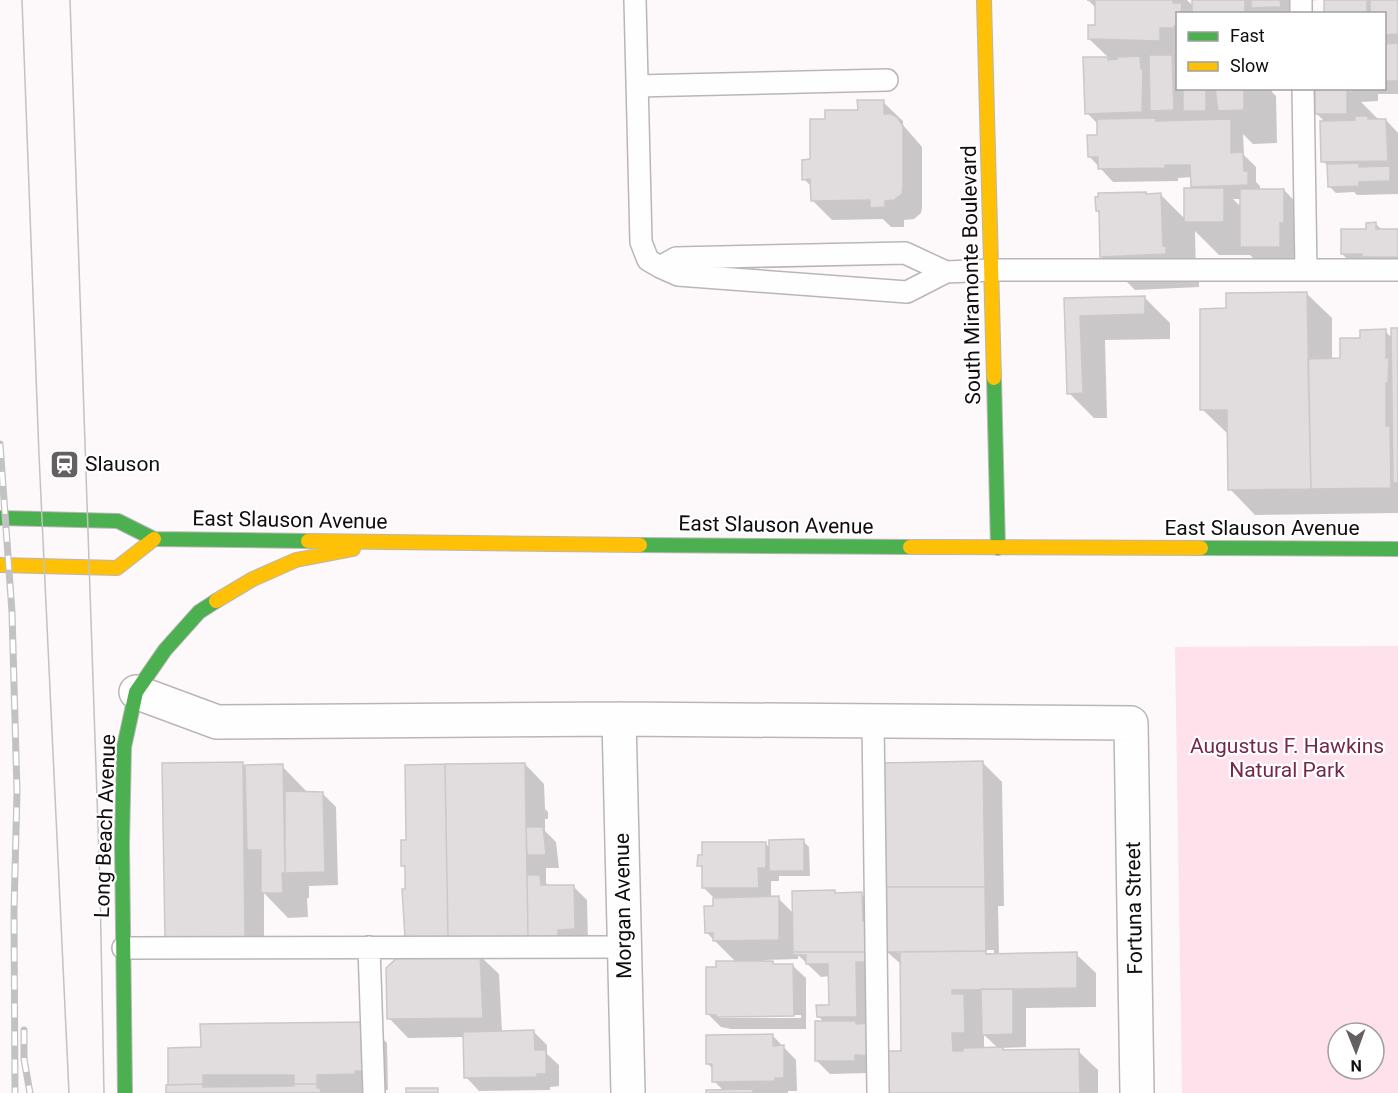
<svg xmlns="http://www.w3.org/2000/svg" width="1398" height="1093" font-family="Roboto,sans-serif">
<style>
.green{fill:#fee1eb;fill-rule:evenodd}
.shadow{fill:#0003;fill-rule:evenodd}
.building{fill:#e1dcde;stroke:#ccc8c9;stroke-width:1.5}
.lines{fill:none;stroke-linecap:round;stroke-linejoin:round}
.lane-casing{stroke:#bab6b8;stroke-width:24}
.street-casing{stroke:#bab6b8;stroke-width:36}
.fast-casing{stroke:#bab6b8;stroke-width:16}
.slow-casing{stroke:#bab6b8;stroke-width:16}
.lane{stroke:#fffefe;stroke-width:21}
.street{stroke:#fffefe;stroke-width:33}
.fast{stroke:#4caf50;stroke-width:14}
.slow{stroke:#ffc107;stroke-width:14}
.tram{stroke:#c2c2c2;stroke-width:1.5}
.rail-casing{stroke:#c2c2c2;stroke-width:7}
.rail{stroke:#fff;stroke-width:4.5;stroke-dasharray:14;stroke-linecap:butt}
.labels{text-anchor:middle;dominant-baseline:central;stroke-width:4.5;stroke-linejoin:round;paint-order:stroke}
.street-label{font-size:21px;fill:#110d0f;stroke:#fff}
.poi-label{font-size:21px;fill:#110d0f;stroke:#fff;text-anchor:start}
.park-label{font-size:21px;fill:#772749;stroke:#fff}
</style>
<rect width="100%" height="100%" fill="#fdf9fb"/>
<!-- green -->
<path class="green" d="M1398 646V1093H1182L1175 647ZM1338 1033H1374V1069H1338Z"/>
<!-- shadow -->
<path class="shadow" d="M1088 0H1187L1194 7 1193 0H1318L1308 1 1313 6V14H1178V88H1272V92L1276 96 1277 143 1253 144 1243 134 1244 155 1256 167V182L1260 186V190H1284L1317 224V256H1313L1275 280 1250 255H1219L1195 231 1196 278 1199 281V287L1135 290 1101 256 1100 214 1097 211 1146 193 1147 195H1161L1185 219 1196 190 1192 186V177L1178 178V181L1113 182 1089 156 1099 136V125L1087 113 1085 59 1109 58 1089 39 1096 26 1097 9ZM1233 199H1241V207Z
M1325 0H1398V94H1378V101L1361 102 1379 120H1386L1398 133V194L1357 195 1354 192 1336 193 1329 186V167L1323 161 1325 122 1316 113V88H1347L1351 92V88H1384V14H1325Z
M883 102 903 121V125L922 147V208L921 213 914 219 904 220V227H891L883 219 832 220 812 200V187L804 179 826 120 859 111Z
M1376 224 1382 230 1398 231V270L1356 267 1342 254Z
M1306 293 1332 318V360H1341L1361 339 1385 331 1393 339 1398 329V513L1255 515 1230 489 1229 435 1202 409 1228 310Z
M1145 298 1170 323V339L1105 340 1107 418H1094L1069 393 1066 300Z
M983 763 1002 782 1004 906H998L999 955 1076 954 1096 973V1007L1026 1008V1047L1002 1048 1006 1052 1078 1051 1098 1070V1093H888L903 1052 902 965 886 951 868 1073 830 1074 817 1061 825 1023 818 1016 831 1006 830 976 821 977 798 955V959L764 960V963H772L775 965H792L806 978V1029H731L721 1027 708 1014 717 968 737 963 706 932 715 908V899L704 888V870L699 865 765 843 771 849 803 841 809 847 810 876H779V881H771V898H778L794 914 835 892 838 894H861L881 914ZM897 950H994V953H897ZM719 1015H801V1018H719ZM984 1035 998 1048 984 1049Z
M242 764 245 767 282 766 307 792 323 794 336 807 338 885 309 886V898H307L308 917 288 918 264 893V958H186Z
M525 764 544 784 545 809 548 812V819H545V831L556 842 559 868H546V883L550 887H574L587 900 588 942 481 957 499 974 502 1032H534L547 1045V1054L559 1065V1086L550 1087V1090L479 1091 466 1077 465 1037 408 1038 389 1018 424 955 407 890 406 869 403 866 408 841Z
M368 1023 387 1043 388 1090H374V1093H169L202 1049Z
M773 1036 796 1060 797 1091H788V1093H708L724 1091 714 1081V1070L708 1064Z"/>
<!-- building -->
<path class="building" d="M1087 0H1173V3H1182L1181 14H1178V26H1174V28H1160V41L1088 39V25H1095V1Z
M1192 0H1245V14H1192Z
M1251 0H1280L1281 7 1251 8Z
M1324 0H1367V14H1324Z
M1370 0H1398V34L1384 35V14H1370Z
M1398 43V81H1384V44Z
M1149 55H1172L1174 110 1150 111Z
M1140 56 1141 69H1143L1142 112 1085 114 1083 57H1108V60L1117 59 1116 57Z
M1183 88H1206V111H1183Z
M1215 88H1244V110L1218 111Z
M1315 88H1347V114H1315Z
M857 100H884V114H891L897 117 903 126V187L902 194 894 200 885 201V207L870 208V200L811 201 810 179 802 180V160L810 159V119H825V110H858Z
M1355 116H1368V119H1386L1388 161 1321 162 1320 121 1355 120Z
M1156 118V121L1231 119V153L1243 152 1244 171H1248V185L1191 187 1190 165H1165V168L1098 169V157H1088L1087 135H1097V119Z
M1359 163V167L1390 166V181L1359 182V186L1328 187 1327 164Z
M1184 188H1224V222H1184Z
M1240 189H1284V223H1280V247H1240Z
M1146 192V194L1161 193 1163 246H1166V254L1100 257 1099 211H1096L1095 197H1098V193Z
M1376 222V229H1398V257H1362V254H1341V229H1366V223Z
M1307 292 1311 489 1228 490 1227 410H1200V309L1226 308V293Z
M1145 296V314L1080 316 1083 393 1067 394 1064 298Z
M1391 328H1398V483H1393Z
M1386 329V358H1389L1388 383H1386V426H1390L1391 488 1311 489 1308 359 1340 358V338H1360V330Z
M983 761 985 887H884L882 763Z
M243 762 245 938 165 939 162 763Z
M525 763 528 938H448L445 764Z
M283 764 285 873H282L283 893H261V850H247L245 765Z
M445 764 448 938H405L402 889H405V866H401V840H406L405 765Z
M285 791 323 792 325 872 285 873Z
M526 827H543L546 855H527Z
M804 839V871H769V840Z
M702 842H766V868H758L759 888H702V866H697L698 855H702Z
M527 875H540L541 885H574L575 929 558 930V937L528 938Z
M884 887H985L986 951 885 952Z
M835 890V893L862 892 863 921H867L868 952H793L792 891Z
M779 896V940L713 941V933H705L704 906H713V898Z
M986 951V954L1077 952V988L952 990V994H964L965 1033H952L953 1051H963V1048L1003 1047V1050L1079 1049 1080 1093H887L886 1051H901L900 952Z
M793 952H868L866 962H856L857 1017H817L816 1005H829L828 964H806V955H793Z
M480 953 483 1018 387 1019 386 968 401 954Z
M716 961H773V964H793L794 1016 716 1017V1015L706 1014V967H716Z
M981 989H1013V1034L982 1035Z
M815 1021H856V1024L870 1023V1056L855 1055V1061H815Z
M368 1022 369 1071H355V1074L317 1075V1084H294V1075H203V1084L168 1085V1048L201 1047 200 1024Z
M534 1030 535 1050H546V1074H537V1077L464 1078 463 1032Z
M773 1034V1046L784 1045V1078H775V1081L712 1082V1064H706V1035Z
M203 1084V1087L294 1086V1084H317V1088H320L321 1093H166V1085Z
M406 1088H438V1093H406Z
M753 1089V1093H706V1090Z"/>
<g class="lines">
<defs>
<path id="lane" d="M635 0 641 242 648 260 660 267
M1301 0V14
M637 86 887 80
M1303 88 1306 270
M946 272 905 253 676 258 660 267 678 275 907 292 946 272 992 270H1398
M873 721 878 1093
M369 947 374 1093
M123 948 624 947"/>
<path id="street" d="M136 692 217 722 619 719 1131 723 1137 1093
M619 719 628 1093"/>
<path id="fast" d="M994 378 998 548
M0 518 118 521 154 539 308 541
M640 545 910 547
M1201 548 1398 549
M125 1093 122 845 124 747 136 692 165 650 199 612 216 601"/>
<path id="slow" d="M984 0 994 378
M308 541 640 545
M910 547 1201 548
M0 565 117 568 154 539
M216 601 253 579 296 560 353 549"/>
</defs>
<!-- lane casing -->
<use href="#lane" class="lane-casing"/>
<!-- street casing -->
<use href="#street" class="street-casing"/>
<!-- fast casing -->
<use href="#fast" class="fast-casing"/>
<!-- slow casing -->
<use href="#slow" class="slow-casing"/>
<!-- lane -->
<use href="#lane" class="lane"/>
<!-- street -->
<use href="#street" class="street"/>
<!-- fast -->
<use href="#fast" class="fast"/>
<!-- slow -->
<use href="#slow" class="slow"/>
<!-- tram -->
<path class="tram" d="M22 0 39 455 69 1093
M70 0 100 886 104 1093"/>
<defs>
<path id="rail" d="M0 444 12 612 17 791 14 911 15 1093
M24 1030V1059L30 1093"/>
</defs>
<!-- rail casing -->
<use href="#rail" class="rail-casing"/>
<!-- rail -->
<use href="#rail" class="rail"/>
</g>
<!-- icons -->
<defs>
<symbol id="station-square" viewBox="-11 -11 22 22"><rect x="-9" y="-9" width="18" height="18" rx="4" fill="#646062" stroke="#fff"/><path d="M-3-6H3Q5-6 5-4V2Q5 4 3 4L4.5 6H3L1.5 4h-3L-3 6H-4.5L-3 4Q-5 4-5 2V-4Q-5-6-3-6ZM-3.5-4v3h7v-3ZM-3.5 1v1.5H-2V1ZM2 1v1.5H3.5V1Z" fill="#fff"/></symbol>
</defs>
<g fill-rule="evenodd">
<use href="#station-square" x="48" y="448" width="33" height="33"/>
</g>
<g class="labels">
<!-- street labels -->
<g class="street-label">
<text transform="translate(971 275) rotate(-91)">South Miramonte Boulevard</text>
<text transform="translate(290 520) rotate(1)">East Slauson Avenue</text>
<text transform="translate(776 525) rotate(1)">East Slauson Avenue</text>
<text x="1262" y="528">East Slauson Avenue</text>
<text transform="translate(105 826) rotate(-88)">Long Beach Avenue</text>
<text transform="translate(623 906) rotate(-91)">Morgan Avenue</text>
<text transform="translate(1134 908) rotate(-91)">Fortuna Street</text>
</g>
<!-- poi labels -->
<g class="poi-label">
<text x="85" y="464">Slauson</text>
</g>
<!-- park labels -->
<g class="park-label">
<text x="1287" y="746">Augustus F. Hawkins<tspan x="1287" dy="24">Natural Park</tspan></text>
</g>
</g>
<!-- legend -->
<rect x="1176" y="12" width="210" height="78" fill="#ffffff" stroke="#a09e9f" stroke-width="1.5"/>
<rect x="1188" y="32" width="30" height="9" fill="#4caf50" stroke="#a09e9f" stroke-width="1.5"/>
<text x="1230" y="42" font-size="18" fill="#110d0f">Fast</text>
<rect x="1188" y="62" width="30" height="9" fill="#ffc107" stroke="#a09e9f" stroke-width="1.5"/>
<text x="1230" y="72" font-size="18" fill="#110d0f">Slow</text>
<!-- north arrow -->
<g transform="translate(1356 1051) rotate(179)"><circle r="28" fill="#ffffff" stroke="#a09e9f" stroke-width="1.5"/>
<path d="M0-4.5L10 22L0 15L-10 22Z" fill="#646062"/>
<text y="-9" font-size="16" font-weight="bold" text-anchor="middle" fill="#110d0f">N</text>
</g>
</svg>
